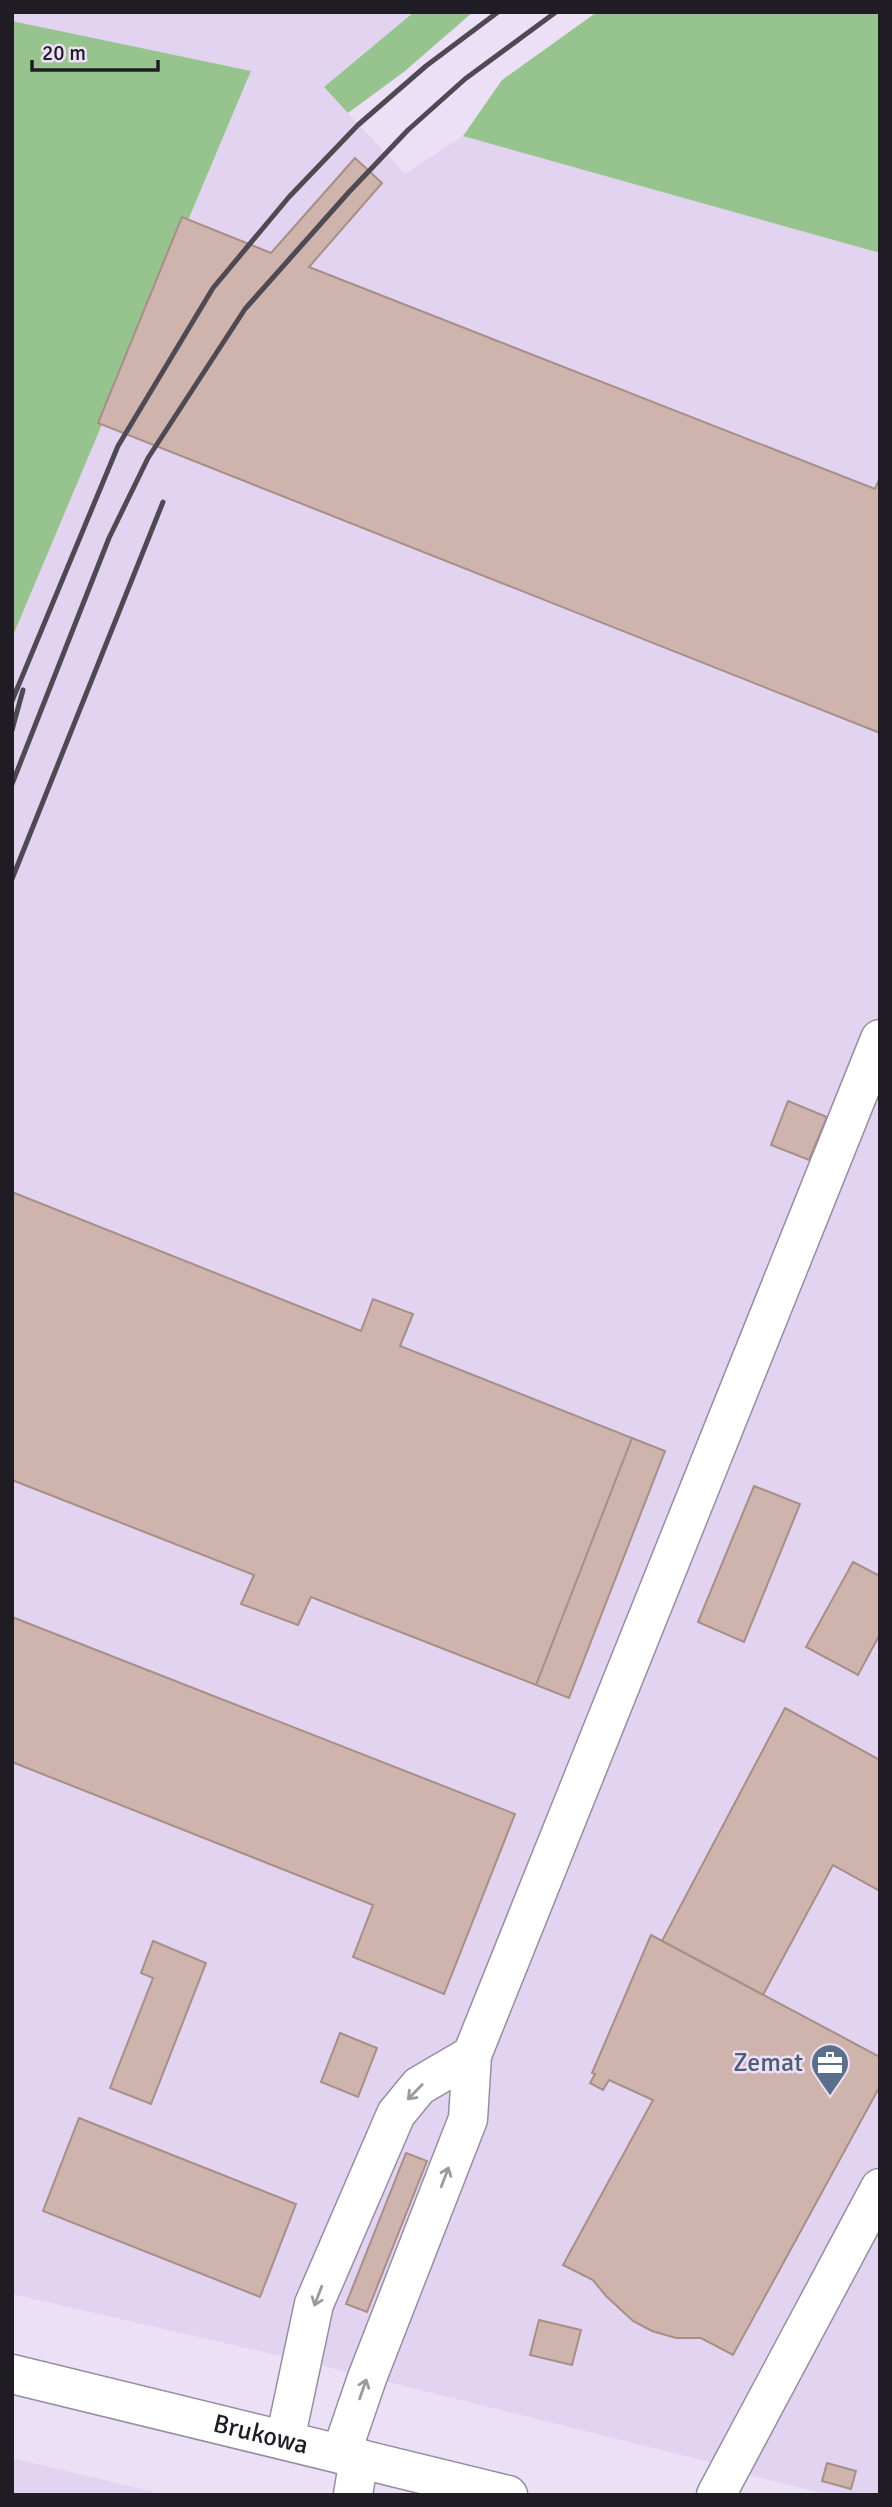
<svg xmlns="http://www.w3.org/2000/svg" width="892" height="2507" font-family="Signika,sans-serif">
<style>
.built{fill:#e2d4f0}
.green{fill:#97c48e}
.building{fill:#ceb4ac;stroke:#a78f87;stroke-width:2}
.lines{fill:none;stroke-linecap:round;stroke-linejoin:round}
.minor-casing{stroke:#978da1;stroke-width:41}
.minor{stroke:#fff;stroke-width:38}
.rail{stroke:#4f4954;stroke-width:5}
.oneway{stroke:#9b999c}
.labels{text-anchor:middle;dominant-baseline:central;stroke-width:5;stroke-linejoin:round;paint-order:stroke}
.service-label{font-size:26px;fill:#4e5e75;stroke:#ebe0f6;text-anchor:end}
.street-label{font-size:26px;fill:#201c24;stroke:#ebe0f6}
</style>
<rect width="100%" height="100%" fill="#ebe0f6"/>
<!-- built -->
<path class="built" d="M12 12H414L324 87 405 174 463 136 880 253V2495H830L745 2474 710 2462 303 2361 12 2294V638L251 72 12 21Z
M12 2458 167 2495H12Z"/>
<!-- green -->
<path class="green" d="M414 12H473L405 71 348 113 324 87Z
M597 12H880V253L463 136 502 80Z
M12 21 251 71 12 638Z"/>
<!-- building -->
<path class="building" d="M355 158 382 183 309 267 875 489 880 477V733L98 423 182 217 271 253Z
M788 1101 827 1117 809 1160 771 1145Z
M12 1192 361 1331 373 1299 413 1314 400 1346 632 1438 536 1685 311 1597 298 1625 241 1604 254 1575 12 1480Z
M632 1438 665 1451 569 1698 536 1685Z
M754 1486 800 1504 744 1642 698 1622Z
M853 1562 880 1576V1634L858 1675 806 1647Z
M12 1617 515 1814 444 1994 353 1957 373 1905 12 1762Z
M785 1708 880 1760V1891L833 1865 763 1995 662 1941Z
M651 1935 880 2057V2086L733 2355 701 2338H676L652 2331 633 2321 606 2296 593 2280 563 2265 653 2100 609 2080 603 2090 590 2083 595 2074 592 2073Z
M153 1941 206 1963 151 2104 110 2088 153 1978 141 1973Z
M340 2033 377 2048 358 2097 321 2082Z
M79 2118 296 2204 260 2297 43 2211Z
M406 2153 427 2161 367 2312 346 2304Z
M539 2320 581 2330 572 2365 530 2355Z
M827 2463 856 2471 851 2489 822 2481Z"/>
<g class="lines">
<defs>
<g id="minor">
<path id="s1" d="M12 2374 508 2495"/>
<path d="M285 2440 314 2304 396 2114 419 2086 472 2055"/>
<path d="M341 2454 367 2378 468 2119 472 2055 880 1039"/>
<path d="M353 2495 359 2458"/>
<path d="M716 2495 880 2188"/>
</g>
</defs>
<!-- minor casing -->
<use href="#minor" class="minor-casing"/>
<!-- minor -->
<use href="#minor" class="minor"/>
<!-- rail -->
<path class="rail" d="M12 701 118 446 213 288 289 197 358 125 426 66 498 12
M12 730 23 690
M12 784 109 538 148 458 245 309 349 192 408 130 465 79 556 12
M12 879 163 502"/>
</g>
<!-- one-way arrows -->
<defs><path id="oneway-shaft" d="M-6 0H5M1.5-3L5.5 0L1.5 3" fill="none" stroke-width="1.6" stroke-linecap="round" stroke-linejoin="round" transform="scale(1.75)"/></defs>
<g class="oneway">
<use href="#oneway-shaft" transform="translate(415 2092) rotate(134)"/>
<use href="#oneway-shaft" transform="translate(445 2177) rotate(-69)"/>
<use href="#oneway-shaft" transform="translate(318 2296) rotate(111)"/>
<use href="#oneway-shaft" transform="translate(363 2389) rotate(-71)"/>
</g>
<!-- icons -->
<defs>
<symbol id="office-pin" viewBox="-11 -11 22 30"><path d="M0 17L-7.5 6A9.5 9.5 0 1 1 7.5 6Z" fill="#5c6f8a" stroke="#ebe0f6"/><path d="M-6-3h4V-5.5h4V-3h4V5H-6ZM-1-4.5V-3h2v-1.5ZM-6 0V1H6V0Z" fill="#fff"/></symbol>
</defs>
<g fill-rule="evenodd">
<use href="#office-pin" x="808" y="2041" width="44" height="60"/>
</g>
<g class="labels">
<!-- service labels -->
<g class="service-label">
<text x="803" y="2063">Zemat</text>
</g>
<!-- street labels -->
<g class="street-label">
<text stroke="none"><textPath href="#s1" startOffset="256">Brukowa</textPath></text>
</g>
</g>
<!-- border -->
<rect width="892" height="2507" fill="none" stroke="#201c24" stroke-width="28"/>
<!-- scale -->
<path d="M32 60v10h126v-10" fill="none" stroke="#201c24" stroke-width="3.5"/>
<text x="42" y="60" font-size="21" fill="#201c24" stroke="#ebe0f6" stroke-width="5" paint-order="stroke">20 m</text>
</svg>
